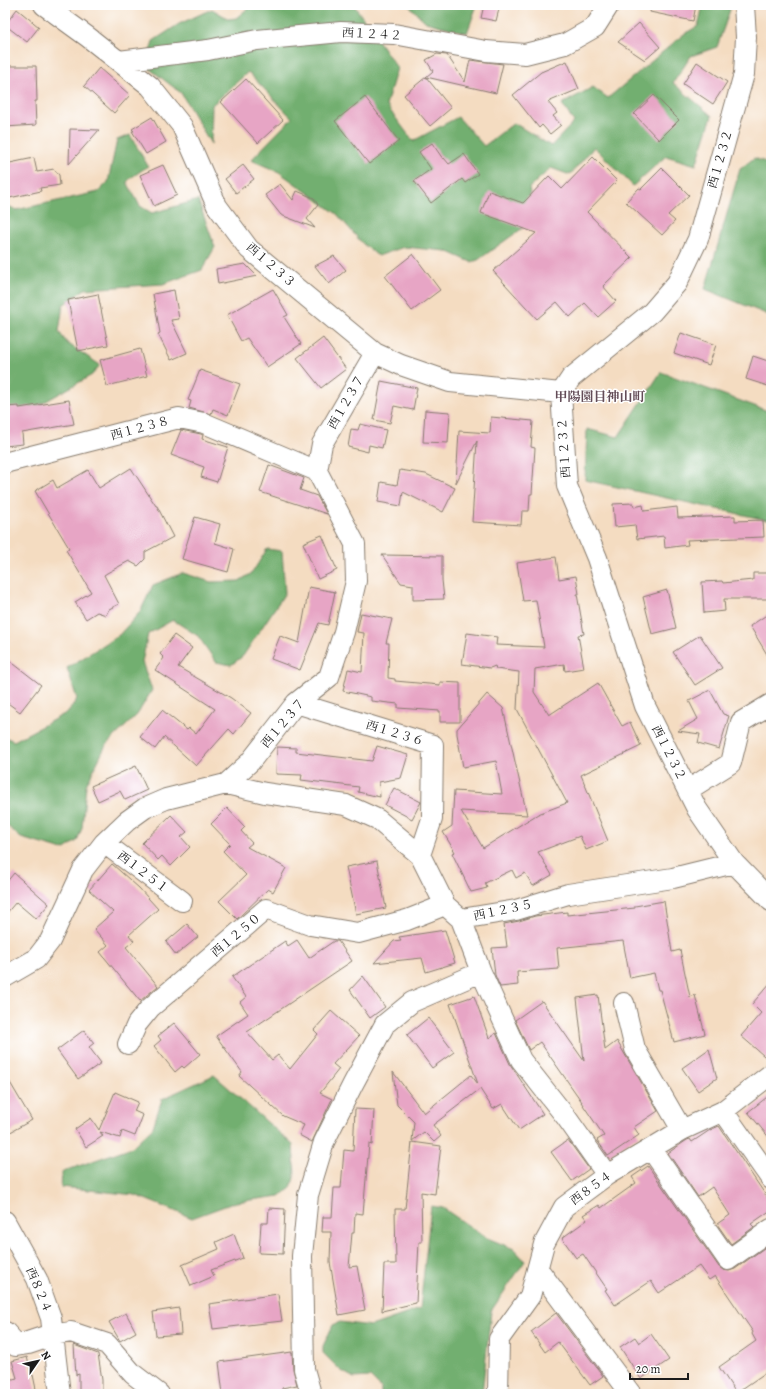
<svg xmlns="http://www.w3.org/2000/svg" width="776" height="1399" font-family="Alegreya,'Noto Serif JP',serif">
<style>
.forest{fill:#72af6f;stroke:#476646}
.building{fill:#e7a5c5}
.lines{fill:none;stroke-linecap:round;stroke-linejoin:round}
.minor-casing{stroke:#887c6e;stroke-width:22}
.tertiary-casing{stroke:#887c6e;stroke-width:24}
.minor{stroke:#fff;stroke-width:20}
.tertiary{stroke:#fff;stroke-width:22}
.labels{text-anchor:middle;dominant-baseline:central;stroke-width:3;stroke-linejoin:round;paint-order:stroke}
.street-label{font-size:12px;fill:#1c1c1c;stroke:#fff}
.neighbourhood-label{font-size:13px;font-weight:bold;fill:#634c57;stroke:#fff}
</style>
<rect width="100%" height="100%" fill="#fff"/>
<filter id="ink" filterUnits="userSpaceOnUse"><feTurbulence type="fractalNoise" baseFrequency=".025" numOctaves="2"/><feDisplacementMap in="SourceGraphic" scale="8" xChannelSelector="R" yChannelSelector="G"/><feConvolveMatrix kernelMatrix="1 2 1 2 8 2 1 2 1" color-interpolation-filters="sRGB"/></filter>
<filter id="wash" filterUnits="userSpaceOnUse"><feTurbulence type="fractalNoise" baseFrequency=".012" numOctaves="4" result="noise"/><feDisplacementMap in="SourceGraphic" scale="16" xChannelSelector="R" yChannelSelector="G"/><feGaussianBlur stdDeviation="0.9" result="paint"/><feColorMatrix in="noise" values="0 0 0 0 0 0 0 0 0 0 0 0 0 0 0 0 0 1.4 0 .05"/><feComposite in="paint" operator="in"/></filter>
<g filter="url(#wash)">
<rect width="100%" height="100%" fill="#f4dcc1"/>
<!-- forest -->
<path class="forest" d="M252 5H354L397 68 386 105 413 141 458 117 484 146 514 123 551 146 574 122 562 104 593 87 608 98 684 34 698 26 703 5H730V10L717 47 691 56 673 83 712 116 696 165 666 156 633 186 594 147 570 175 551 168 529 188 534 220 478 260 471 262 446 251 404 247 378 256 362 243 337 214 279 172 251 160 292 118 248 72 212 105 211 144 181 93 146 66 153 41 179 24 212 9 229 19 236 18Z
M408 5H477L467 33 426 22Z
M130 135 148 166 132 177 127 182 140 206 152 213 198 200 215 247 202 270 163 284 85 289 63 305 59 332 67 343 100 365 92 375 34 408 5 410V204L16 210 98 192 108 182 117 140Z
M754 158 771 164V316L705 289 740 169Z
M661 372 771 412V521L585 480 587 429 618 437Z
M267 549 282 551 285 593 243 656 231 665 216 662 198 636 173 620 148 634 142 662 152 690 137 715 106 745 86 785 82 828 77 841 63 850 21 838 5 824V737L14 741 68 712 77 699 67 668 119 635 140 612 153 585 183 573 211 582 239 581 252 573Z
M214 1075 293 1145 295 1174 291 1188 280 1196 236 1202 192 1218 135 1195 61 1187 62 1172 132 1147 153 1127 162 1099Z
M431 1206 443 1208 485 1237 514 1249 525 1261 491 1311 482 1394H381V1388L370 1377 354 1378 340 1370 323 1353V1346L333 1325 340 1322 371 1326 420 1309Z"/>
<g id="blocks">
<!-- building -->
<path class="building" d="M484 5H500L496 21 481 18Z
M651 5H696L693 21 650 12Z
M17 9 39 27 27 42 5 25Z
M639 23 660 47 645 60 618 42Z
M437 54 447 55 465 82 470 60 503 64 496 93 426 77 433 71 426 60Z
M567 61 579 89 548 102 557 113 553 116 561 125 550 134 542 125 539 128 513 95 541 72Z
M697 62 727 82 713 104 683 84Z
M5 66H36L37 101H35L36 125 5 127Z
M99 68 130 95 114 113 84 86Z
M426 77 451 108 430 126 404 95Z
M246 79 283 120 258 143 221 102Z
M654 95 679 120 659 140 634 114Z
M365 97 399 141 369 164 335 121Z
M152 117 166 142 146 154 132 131H134L132 129Z
M70 129 99 130 69 164Z
M432 143 443 159 444 158 449 164 464 154 478 174 465 183 462 179 431 203 414 181 431 169 419 152Z
M593 157 617 181 587 212 632 258 603 286 616 301 598 317 585 303 570 317 557 302 537 319 493 271 536 233 481 213 489 191 523 203 549 176 562 189Z
M34 158 37 172 54 169 59 175 60 185 40 188 41 191 5 199V164Z
M163 165 177 195 154 206 140 175Z
M243 165 254 179 236 193 225 179Z
M662 168 689 195 668 215 675 221 662 235 626 202 639 188 641 189Z
M280 184 293 200 297 191 314 198 318 205 307 219 315 228 281 215 265 195Z
M413 254 440 290 412 311 385 276Z
M334 256 346 270 329 284 315 266Z
M245 264 257 276 218 284 216 269Z
M273 289 288 315 284 317 301 344 267 367 247 338 241 341 227 315Z
M174 290 179 319 171 320 187 353 171 360 158 334 160 333 153 294Z
M98 294 108 345 78 351 68 300Z
M681 333 716 345 709 365 674 353Z
M323 338 346 369 321 388 297 358Z
M140 349 147 376 107 386 100 360Z
M753 356 771 362V387L746 379Z
M200 370 240 384 228 415 213 409 211 414 189 408 191 401 188 400Z
M381 381 417 388 413 410 394 406 390 423 374 420Z
M69 400 74 424 22 433 23 444 5 446V407L19 406V408Z
M425 410 450 412 448 443 423 442Z
M491 417 533 421 531 447 535 448 532 494H530L529 511H522L521 525 472 522 477 441 456 483 459 431 490 433Z
M360 424 386 430 382 448 369 445 368 452 348 447 351 429 358 430Z
M181 430 201 434 203 435 202 439 228 447 217 482 201 477 204 467 171 455Z
M269 465 304 478 300 490 317 496 327 514 260 492Z
M131 468 156 506H157L173 537 145 552V559L138 566 129 561 107 573 104 575 119 604 109 609 106 615 97 612 86 619 75 602 91 592 66 550 69 548 35 491 53 480 57 488 88 470 99 488Z
M400 470 426 474 455 488 443 512 403 492 401 506 378 502 381 482 397 485Z
M633 503 634 507 643 505 644 511 677 507 678 518 735 516V521L763 520 764 537 687 540 688 545 665 548 664 536 637 539 635 525 615 527 613 504Z
M195 517 220 524 215 543 234 549 228 572 182 559Z
M322 535 337 570 318 579 303 543Z
M382 555 442 556V580L444 599 413 600V585L401 583Z
M556 557 559 579 576 576 579 594H577L584 634 578 635 584 668 565 671 564 664 535 669 534 692 549 715 598 683 622 726 630 722 641 746 581 775 608 841 586 850 580 836 538 852 552 875 533 886 525 873 516 878 512 870 485 883 487 888 471 892 452 853 455 852 443 832 452 826 454 791 502 794 496 761 463 767 457 734V729L487 694 503 708 527 815 461 811 483 848 538 814 567 803 517 709 519 672 496 669 495 666 490 668 462 664 467 633 497 637 496 645 544 647 536 600 523 601 517 563Z
M753 573H770V599H724L725 611 704 613 702 582 722 581 723 583 753 580Z
M309 587 335 592 328 625 319 623 300 670 271 659 280 636 299 643Z
M667 590 676 628 652 634 643 597Z
M771 612V661L750 626Z
M361 613 392 619 386 643H389L388 678 395 679V681L440 685V682L460 683V722H440V711L398 708V704L371 701V697L343 691 348 669 362 672 364 633 357 632Z
M174 635 192 648 178 667 231 698 251 713 234 734 229 729 196 766 164 737 155 749 140 737 162 710 187 730 189 728 196 734 215 709 155 670 164 658 160 654Z
M700 635 722 668 695 685 673 652Z
M5 657 41 685 20 712 5 701Z
M710 690 723 714 729 716 719 749 698 743 700 734 678 731 698 719 689 701Z
M377 746 408 755 401 778 379 782 380 797 358 792 359 787 301 780 302 775 276 774 277 747 296 748V752L372 761Z
M136 766 147 790 125 800 120 791 98 801 91 786Z
M394 788 421 802 412 819 385 805Z
M227 808 245 827 241 831 252 843 247 847 286 868 273 892 268 889 237 919 219 901 246 875 223 851 230 844 211 824Z
M171 815 187 832 181 837 190 847 171 866 162 856 158 860 142 843Z
M377 861 386 908 356 914 346 867Z
M112 864 139 888 158 909 129 935 134 941 126 947 158 986 140 1001 100 952 108 945 94 929 113 912 89 890Z
M14 873 49 904 36 919 16 902 5 915V884Z
M664 901 672 952 680 950 690 997 695 995 705 1034 674 1042 660 990H658L654 973 630 978 623 941 557 948 559 969 517 972 518 985 500 987 495 975 492 948 507 947 504 924 519 921 535 916 567 912V915L635 908V906Z
M187 924 198 937 176 955 166 942Z
M445 930 455 963 426 972 422 958 374 963 394 941 401 940 399 937Z
M297 940 309 958 334 941H338L352 961 247 1032 272 1060 278 1055 290 1069 318 1034 314 1030 331 1011 359 1036 333 1064 339 1069 320 1093 332 1099 312 1142 299 1135 304 1125 283 1116 239 1076 242 1072 216 1036 248 1014 240 1002 246 997 232 977 285 941 288 946Z
M363 976 385 1007 370 1018 350 990Z
M771 982V1062L741 1036 761 1013 752 1004Z
M598 995 605 1050 617 1041 658 1111 634 1127 639 1135 608 1156 597 1140 604 1136 581 1102H582L540 1042 529 1050 515 1020 542 1001 584 1061 577 998Z
M474 996 489 1038 496 1033 510 1064 543 1114 519 1130 502 1104 493 1109 480 1089 433 1125 441 1136 434 1142 424 1132 412 1141 414 1122 397 1105 393 1072 424 1113 471 1075 478 1084 450 1004Z
M428 1018 454 1052 432 1068 407 1035Z
M174 1023 200 1054 184 1068 182 1066 175 1072 154 1046 161 1040 158 1036Z
M84 1030 94 1043 89 1047 101 1063 78 1079 57 1050Z
M709 1049 717 1078 698 1091 682 1068Z
M5 1074 32 1120 5 1135Z
M115 1092 138 1102 134 1111 143 1115 135 1136 122 1131 120 1138 100 1132 103 1136 86 1147 75 1129 91 1118 99 1130Z
M771 1094V1140L748 1112Z
M355 1109 374 1110 372 1145 369 1144 363 1214 355 1213 354 1233H352L349 1267 357 1266 365 1310 339 1315 330 1262 331 1232H322L323 1217H332L334 1188H341L344 1150 353 1151Z
M719 1126 771 1203V1210L751 1224 754 1227 731 1244 717 1224 730 1215 712 1187 698 1197 668 1153 687 1140 690 1139 692 1142 710 1130Z
M568 1140 589 1169 572 1181 551 1152Z
M412 1142 441 1146 435 1194 421 1192 422 1242H419L416 1303 382 1311 384 1264H396L395 1209H405Z
M648 1166 719 1267 723 1270 729 1271 735 1269 771 1243V1369L736 1393 719 1367 756 1341 752 1334 753 1332 715 1276 709 1280 699 1266 659 1293 651 1281 615 1305 605 1290 607 1289 583 1254 576 1258 562 1238 587 1220 583 1215 599 1205 601 1208 636 1183 632 1177Z
M269 1208 285 1209 283 1254 259 1253 261 1223H268Z
M234 1234 243 1258 211 1270 214 1276 191 1286 182 1265 219 1249 216 1242Z
M278 1294 282 1321 213 1329 209 1304Z
M179 1308 181 1334 156 1336 153 1312Z
M126 1313 136 1332 120 1341 109 1322Z
M556 1313 603 1376 590 1385 558 1342 545 1352 531 1332Z
M651 1334 669 1360 641 1379 620 1347 635 1337 639 1343Z
M74 1345 98 1354 102 1380V1394H79V1374L76 1375Z
M292 1352 293 1369 297 1385 282 1388V1394H223L219 1362Z
M27 1357 32 1376 33 1375 37 1394H5V1381L17 1378 12 1361Z"/>
</g>
</g>
<g filter="url(#ink)">
<use href="#blocks" fill-opacity="0" stroke="#887c6e" stroke-width="1"/>
<g class="lines">
<defs>
<path id="minor" d="M44 5 88 37 150 86 182 126 217 206 249 249 375 353 401 365 450 382 561 393
M744 5 746 37 744 74 698 239 677 283 652 312 571 378 561 393 567 486 597 558 645 706 697 809 734 863 771 901
M119 61 208 50 257 40 341 32 394 34 486 51 525 54 565 44 595 27 609 5
M5 464 8 462 179 418 204 423 317 471
M296 703 433 745 432 819 420 855
M226 784 265 793 346 805 377 819 420 855 445 905 461 919 516 910 568 894 673 878 734 863
M688 790 731 763 741 722 771 704
M104 843 182 901
M461 919 481 972 521 1060 566 1117 607 1175
M5 977 36 959 50 941 83 870 104 843 127 821 145 808 166 799 226 784 250 762 296 703 329 677 344 632 356 581 355 544 317 471 322 444 375 353
M624 1003 635 1049 682 1130
M128 1044 137 1024 150 1008 266 909 310 925 358 933 407 920 445 905
M723 1111 771 1179
M651 1149 728 1260 771 1229
M5 1221 37 1279 51 1318 60 1394
M538 1269 631 1394
M52 1335 71 1332 107 1344 133 1374 159 1394
M311 1394 304 1369 302 1256 308 1195 324 1142 353 1084 385 1024 412 1002 481 972
M498 1394 499 1339 530 1296 544 1244 564 1207 607 1175 682 1130 723 1111 771 1074"/>
<path id="tertiary" d="M5 1333 16 1345 28 1343 52 1335"/>
</defs>
<!-- minor casing -->
<use href="#minor" class="minor-casing"/>
<!-- tertiary casing -->
<use href="#tertiary" class="tertiary-casing"/>
<!-- minor -->
<use href="#minor" class="minor"/>
<!-- tertiary -->
<use href="#tertiary" class="tertiary"/>
</g>
</g>
<g class="labels">
<!-- street labels -->
<g class="street-label">
<text transform="translate(372 34) rotate(3)">西１２４２</text>
<text transform="translate(720 159) rotate(-74)">西１２３２</text>
<text transform="translate(271 265) rotate(41)">西１２３３</text>
<text transform="translate(346 402) rotate(-60)">西１２３７</text>
<text transform="translate(140 428) rotate(-15)">西１２３８</text>
<text transform="translate(564 448) rotate(-94)">西１２３２</text>
<text transform="translate(283 723) rotate(-50)">西１２３７</text>
<text transform="translate(395 733) rotate(17)">西１２３６</text>
<text transform="translate(669 753) rotate(63)">西１２３２</text>
<text transform="translate(143 872) rotate(37)">西１２５１</text>
<text transform="translate(503 910) rotate(-12)">西１２３５</text>
<text transform="translate(236 935) rotate(-40)">西１２５０</text>
<text transform="translate(591 1188) rotate(-36)">西８５４</text>
<text transform="translate(39 1290) rotate(67)">西８２４</text>
</g>
<!-- neighbourhood labels -->
<g class="neighbourhood-label">
<text x="600" y="396">甲陽園目神山町</text>
</g>
</g>
<!-- margin -->
<rect width="776" height="1399" fill="none" stroke="#fff" stroke-width="20"/>
<!-- north arrow -->
<g transform="translate(38 1361) rotate(56)" stroke="#ffffff" stroke-width="3" paint-order="stroke">
<path d="M0-3L7 15L0 10L-7 15Z" fill="#1c1c1c"/>
<text y="-6" font-size="11" font-weight="bold" text-anchor="middle" fill="#1c1c1c">N</text>
</g>
<!-- scale -->
<path d="M630 1373v6h58v-6" fill="none" stroke="#1c1c1c" stroke-width="2"/>
<text x="636" y="1373" font-size="12" fill="#1c1c1c" stroke="#ffffff" stroke-width="3" paint-order="stroke">20 m</text>
</svg>
